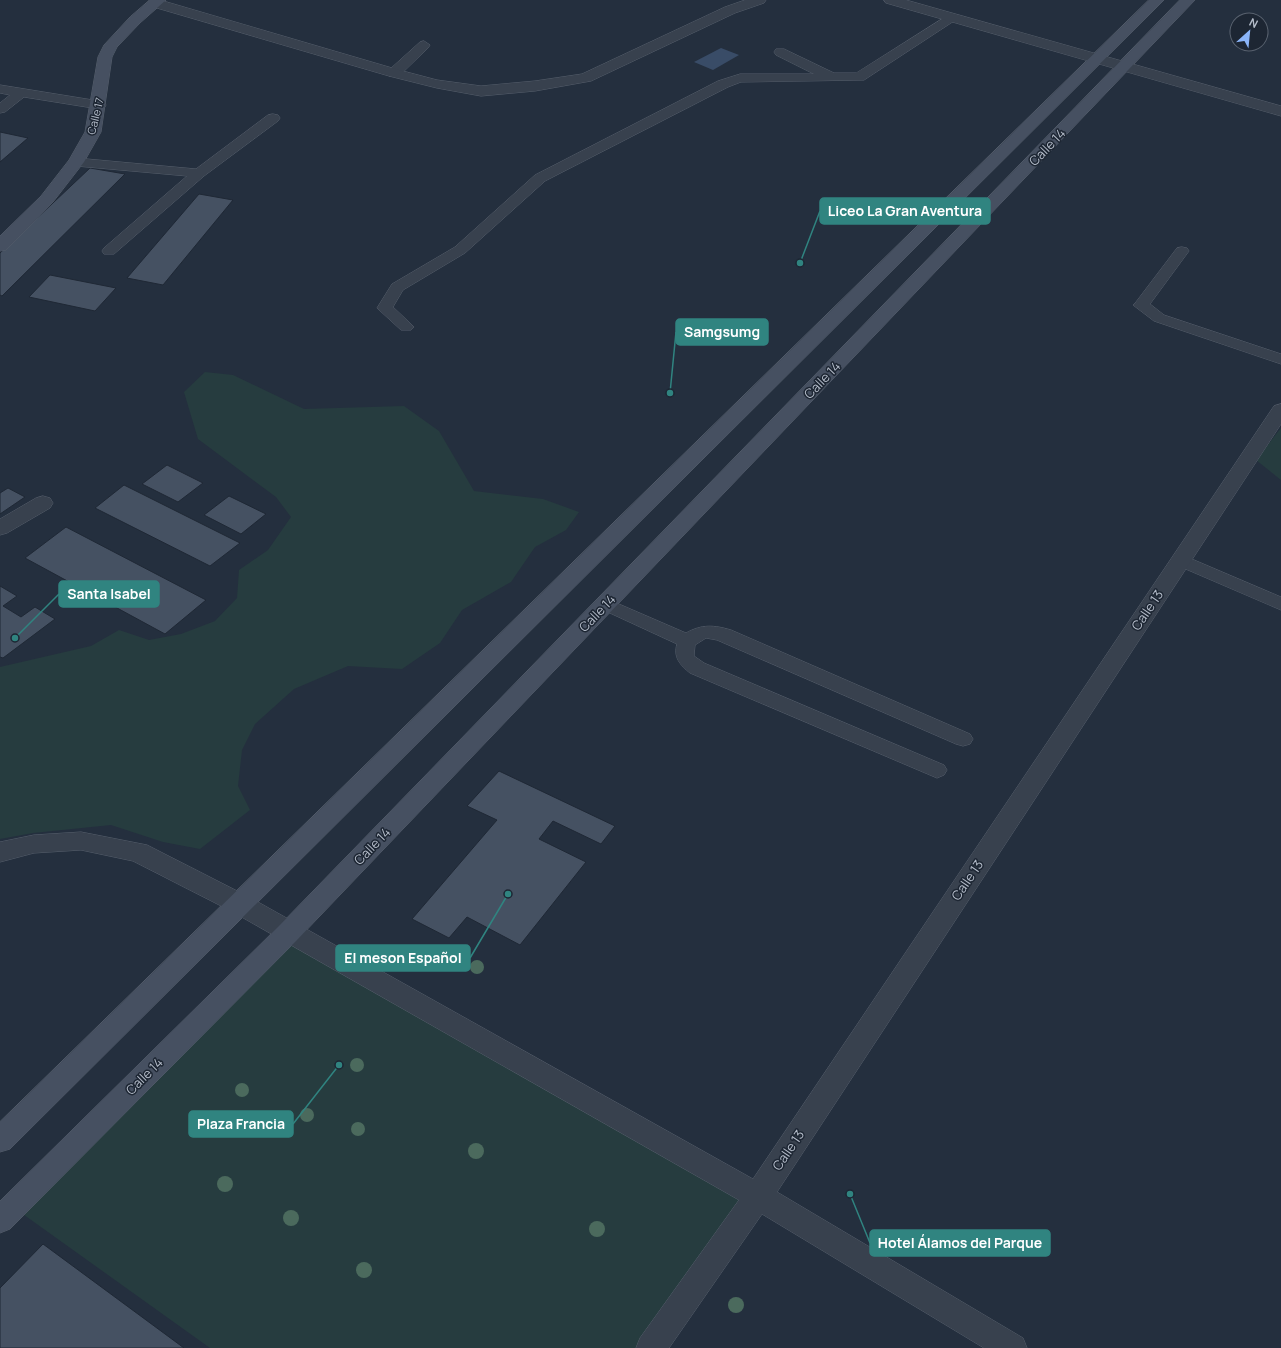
<svg xmlns="http://www.w3.org/2000/svg" width="1281" height="1348" font-family="Manrope,sans-serif">
<style>
.green{fill:#263c3f}
.water{fill:#394c67}
.building{fill:#455162;stroke:#1f2835}
.lines{fill:none;stroke-linecap:round;stroke-linejoin:round}
.service-casing{stroke:#565f6c;stroke-width:1}
.minor-casing{stroke:#565f6c;stroke-width:1}
.secondary-casing{stroke:#565f6c;stroke-width:1}
.service{fill:#38414e;fill-rule:evenodd}
.minor{fill:#38414e;fill-rule:evenodd}
.secondary{fill:#465061;fill-rule:evenodd}
.tree{fill:#4b6a5d}
.labels{text-anchor:middle;dominant-baseline:central;stroke-width:3;stroke-linejoin:round;paint-order:stroke}
.far-street-label{font-size:11px;fill:#b4bcc9;stroke:#1d2633}
.street-label{font-size:13px;fill:#b4bcc9;stroke:#1d2633}
.leader{fill:none;stroke:#308480;stroke-width:1.5}
.callout-dot{fill:#308480;stroke:#1d2633;stroke-width:1.5}
.callout{fill:#308480;stroke:#308480;stroke-width:1.5}
.callout-label{font-size:14px;text-anchor:middle;font-weight:bold;fill:#fff}
</style>
<rect width="100%" height="100%" fill="#242f3e"/>
<!-- green -->
<path class="green" d="M205 372 233 375 304 409 404 406 439 431 474 491 543 499 579 512 566 530 535 547 511 582 462 610 440 643 402 669 348 666 294 689 255 724 242 750 238 786 250 810 200 849 163 842 111 825 33 833 0 839V667L91 646 119 630 149 640 181 634 215 621 237 598 239 570 268 550 291 517 276 497 198 439 184 392Z
M1281 428V480L1256 460Z
M288 933 758 1196 651 1348H210L13 1207Z"/>
<!-- water -->
<path class="water" d="M721 48 739 55 713 70 694 62Z"/>
<!-- building -->
<path class="building" d="M0 132 28 138 0 162Z
M90 168 125 174 2 296 0 295V253Z
M199 194 233 200 163 285 127 278Z
M50 275 116 288 95 311 29 297Z
M167 465 203 483 178 502 142 484Z
M124 485 240 543 210 566 95 508Z
M8 488 25 497 0 514V493Z
M229 496 266 514 241 534 204 515Z
M66 527 206 600 165 634 25 558Z
M0 586 17 596 3 606 21 617 35 607 55 619 3 658 0 657Z
M499 771 615 826 601 844 553 821 539 839 586 862 520 945 467 917 449 938 412 919 497 820 467 806Z
M43 1244 184 1348H0V1288Z"/>
<g class="lines">
<defs>
<path id="service" d="M950 14 956 18 954 21 864 80 741 82 728 87 545 181 465 253 403 290 393 307 411 324 414 327 411 330H401L377 308 392 284 455 247 535 175 718 81 740 74H814L776 55 774 52 776 49H784L834 73H856Z
M424 41 430 45 428 48 399 76H389L388 73 389 70 420 42Z
M0 85 99 101 104 102 106 105 104 108 99 109 24 97 5 112 0 113V103L10 95 0 93Z
M273 114 278 115 280 118 278 121 204 176 114 254H104L102 251 104 248 187 176 76 166 71 165 69 162 71 159 76 158 196 169 268 115Z
M1182 247 1187 248 1189 251 1150 304 1164 315 1281 354V364L1154 321 1133 305 1136 302 1177 248Z
M1180 554 1281 597V610L1174 564 1171 560 1174 556Z
M605 598 686 633C702 624 714 625 731 630L970 734 973 739 970 744 963 746 956 744 717 640 706 638 695 645 694 656 704 663 944 765 947 770 944 775 937 778 930 775 690 673C680 665 673 657 677 644L599 608 596 604 599 600Z"/>
<path id="minor" d="M150 0H160L399 70 437 80 481 86 535 81 582 74 725 7 745 0H766L764 3 735 13 591 81 535 91 481 96 437 88 389 76 150 6 148 3Z
M884 0H906L1281 106V116L886 3Z
M1281 404V424L777 1192 1023 1338 1027 1348H984L762 1214 669 1348H636L640 1338 739 1200 231 911 133 861 81 850 34 853 0 862V842L34 835 81 832 147 845 249 897 753 1179 1274 406Z
M43 496 50 498 53 503 50 508 7 533 0 535V519L36 498Z"/>
<path id="secondary" d="M150 0H166L140 23 117 47 112 57 101 132 84 162 53 202 6 250 0 251V236L41 196 69 160 85 132 98 57 104 45 130 17Z
M1149 0H1164L10 1149 0 1152V1122Z
M1180 0H1195L297 940 10 1229 0 1233V1201L279 926Z"/>
</defs>
<!-- service casing -->
<use href="#service" class="service-casing"/>
<!-- minor casing -->
<use href="#minor" class="minor-casing"/>
<!-- secondary casing -->
<use href="#secondary" class="secondary-casing"/>
<!-- service -->
<use href="#service" class="service"/>
<!-- minor -->
<use href="#minor" class="minor"/>
<!-- secondary -->
<use href="#secondary" class="secondary"/>
</g>
<!-- trees -->
<g class="tree">
<circle cx="477" cy="967" r="7"/>
<circle cx="357" cy="1065" r="7"/>
<circle cx="242" cy="1090" r="7"/>
<circle cx="307" cy="1115" r="7"/>
<circle cx="358" cy="1129" r="7"/>
<circle cx="476" cy="1151" r="8"/>
<circle cx="225" cy="1184" r="8"/>
<circle cx="291" cy="1218" r="8"/>
<circle cx="597" cy="1229" r="8"/>
<circle cx="364" cy="1270" r="8"/>
<circle cx="736" cy="1305" r="8"/>
</g>
<g class="labels">
<!-- far-street labels -->
<g class="far-street-label">
<text transform="translate(95 116) rotate(-76)">Calle 17</text>
</g>
<!-- street labels -->
<g class="street-label">
<text transform="translate(1047 147) rotate(-46)">Calle 14</text>
<text transform="translate(822 380) rotate(-46)">Calle 14</text>
<text transform="translate(1147 610) rotate(-56)">Calle 13</text>
<text transform="translate(597 613) rotate(-46)">Calle 14</text>
<text transform="translate(372 846) rotate(-46)">Calle 14</text>
<text transform="translate(967 880) rotate(-56)">Calle 13</text>
<text transform="translate(144 1076) rotate(-45)">Calle 14</text>
<text transform="translate(788 1150) rotate(-56)">Calle 13</text>
</g>
</g>
<!-- callouts -->
<path class="leader" d="M800 263L820 211M670 393L676 332M15 638L59 594M508 894L470 958M339 1065L293 1124M850 1194L870 1243"/>
<g class="callout-dot">
<circle cx="800" cy="263" r="4"/>
<circle cx="670" cy="393" r="4"/>
<circle cx="15" cy="638" r="4"/>
<circle cx="508" cy="894" r="4"/>
<circle cx="339" cy="1065" r="4"/>
<circle cx="850" cy="1194" r="4"/>
</g>
<g class="callout">
<rect x="820" y="198" width="170" height="26" rx="4"/>
<rect x="676" y="319" width="92" height="26" rx="4"/>
<rect x="59" y="581" width="100" height="26" rx="4"/>
<rect x="336" y="945" width="134" height="26" rx="4"/>
<rect x="189" y="1111" width="104" height="26" rx="4"/>
<rect x="870" y="1230" width="180" height="26" rx="4"/>
</g>
<g class="callout-label">
<text x="905" y="216">Liceo La Gran Aventura</text>
<text x="722" y="337">Samgsumg</text>
<text x="109" y="599">Santa Isabel</text>
<text x="403" y="963">El meson Español</text>
<text x="241" y="1129">Plaza Francia</text>
<text x="960" y="1248">Hotel Álamos del Parque</text>
</g>
<!-- north arrow -->
<g transform="translate(1249 32) rotate(27)"><circle r="19" fill="#1d2633" stroke="#59626f"/>
<path d="M0-3L7 15L0 10L-7 15Z" fill="#8ab4f8"/>
<text y="-6" font-size="11" font-weight="bold" text-anchor="middle" fill="#b4bcc9">N</text>
</g>
</svg>
